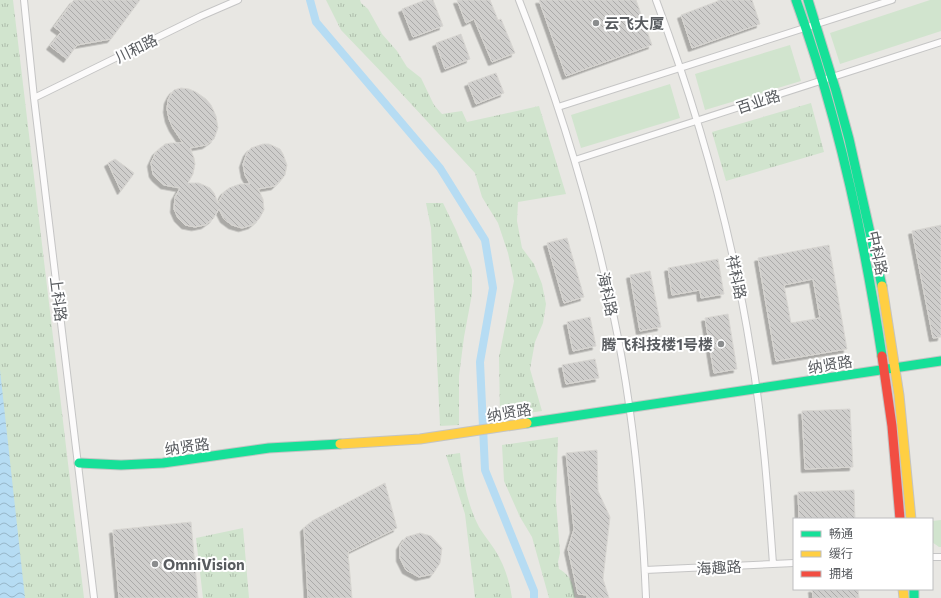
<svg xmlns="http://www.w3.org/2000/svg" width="941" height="598" font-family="Commissioner,'Noto Sans SC',sans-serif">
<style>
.green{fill:#d1e4ce}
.park{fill:url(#park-tufts)}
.water{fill:url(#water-waves)}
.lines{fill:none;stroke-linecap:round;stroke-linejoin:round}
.canal{stroke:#b6dcf3;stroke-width:8}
.building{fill:url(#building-back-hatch);stroke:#d8d6d2;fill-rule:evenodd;filter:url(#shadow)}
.street-casing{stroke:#c5c5c5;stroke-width:8}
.fast-casing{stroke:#c4c4c3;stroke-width:11}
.slow-casing{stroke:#c4c4c3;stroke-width:11}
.jam-casing{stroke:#c4c4c3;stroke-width:11}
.street{stroke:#fcfbfb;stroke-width:6}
.fast{stroke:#16e098;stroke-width:9}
.slow{stroke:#ffcf43;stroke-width:9}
.jam{stroke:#f24e42;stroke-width:9}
.poi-dot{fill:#8b8d8e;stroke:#fff;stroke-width:1.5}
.labels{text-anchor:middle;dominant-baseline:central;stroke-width:4;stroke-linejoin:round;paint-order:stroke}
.poi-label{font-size:15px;font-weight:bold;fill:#595c60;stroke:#fff;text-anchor:start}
.street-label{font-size:15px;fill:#595c60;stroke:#fff}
</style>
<defs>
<pattern id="park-tufts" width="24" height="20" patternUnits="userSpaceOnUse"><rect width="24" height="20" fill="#d1e4ce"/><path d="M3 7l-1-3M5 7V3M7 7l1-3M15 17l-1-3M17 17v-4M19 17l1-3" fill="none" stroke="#adbcab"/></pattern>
<pattern id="water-waves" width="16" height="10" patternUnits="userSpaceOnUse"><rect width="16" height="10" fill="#b6dcf3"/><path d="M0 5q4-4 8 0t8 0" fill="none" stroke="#97b6c8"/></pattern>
<pattern id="building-back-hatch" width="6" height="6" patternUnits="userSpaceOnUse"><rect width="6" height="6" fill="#cfcecc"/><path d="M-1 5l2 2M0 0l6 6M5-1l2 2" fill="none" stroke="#abaaa9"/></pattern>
<filter id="shadow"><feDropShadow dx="-3.5" dy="3.5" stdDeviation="0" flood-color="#0004"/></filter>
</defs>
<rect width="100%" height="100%" fill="#e8e7e3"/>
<!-- green -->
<path class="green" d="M930 0H941V31L840 64 830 33Z
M790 45 801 81 705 110 695 74Z
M670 84 680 118 581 148 571 115Z
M941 520V547H939L932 542V521Z"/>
<!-- park -->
<path class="park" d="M0 0H13L84 598H24L0 379Z
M326 0H360L361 3 368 9 382 34 397 51 407 67 421 78 434 105 442 114 462 111 467 122 539 106 566 194 518 202 517 221 522 248 534 264 542 284 546 304 543 323 535 342 530 369 542 411 500 417 499 357 514 281 508 253 498 223 482 197 475 173 388 79 341 30Z
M811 103 824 152 726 181 712 132Z
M426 203H443L456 230 472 270V294L464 337 459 376V425L440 426 431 228Z
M558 437 556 501 560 553 558 562 559 569C572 576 573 585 575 598H549L532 537 520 517 504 481 502 445Z
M460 453C463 478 467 504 479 527 485 537 494 547 499 557 506 570 510 584 512 598H475L465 514 446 455Z
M243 528 249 598H203L196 538Z"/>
<!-- water -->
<path class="water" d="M0 370 25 598H0Z"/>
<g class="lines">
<!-- canal -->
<path class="canal" d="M310 0 316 22 440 168 485 240 493 288 480 362 485 470 534 591V598"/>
</g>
<!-- building -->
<path class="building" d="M74 0H140L111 39 77 45 67 59 50 46 61 32 54 27Z
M425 0H433L443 26 413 37 402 9Z
M457 0H490L498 20 501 19 515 53 492 62 474 19 466 23Z
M539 0H636L652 45 566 76Z
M718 0H752L760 24 692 48 681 15 718 1Z
M461 34 470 59 445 69 436 43Z
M496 73 504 93 476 104 468 83Z
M181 88 189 89 196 92 206 99 211 105 216 116 218 128 214 139 206 145 190 148 194 158 195 164 193 174 188 183H199L210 188 214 193 218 203 224 192 229 188 240 184H250L245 175 243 164 247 153 251 148 263 144H269L280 149 283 154 287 165 285 175 282 179 275 186 258 189 263 199 264 210 259 219 252 225 242 228 232 225 224 219 219 209 213 219 205 225 195 227 185 225 178 218 174 209 175 197 180 188 164 185 156 178 153 174 151 163 156 152 165 144 171 143H183L173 128 169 119 167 109 168 100 171 94 174 90Z
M115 159 134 173 133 175 121 191 108 163Z
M941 225V337L933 338 912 231Z
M567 238 584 297 564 303 547 243Z
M829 245 847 349 776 361 758 258ZM813 279 820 318 791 323 784 285Z
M718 259 724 294 701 298 700 290 672 295 668 268Z
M650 271 661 327 640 331 630 275Z
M728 314 737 369 714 373 705 318Z
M590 317 596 346 573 351 567 322Z
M595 359 599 378 566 384 562 365Z
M850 409 853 467 805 469 802 411Z
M597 450 598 491 610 517 603 579 609 598H587V595L578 594 568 549 574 529 566 453Z
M385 483 397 528 348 552 352 598H308L304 528 312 521Z
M854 490 855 519H799L798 492Z
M191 522 198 598H119L113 530Z
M420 533 431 536 442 548 440 563 433 574 419 577 406 570 400 558V546L406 537Z
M812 589H858L859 598H813Z"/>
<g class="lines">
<defs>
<path id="street" d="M24 0 34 98 94 598
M519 0C559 102 591 206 613 313 633 407 642 503 646 598
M656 0C699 115 732 232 751 353 763 423 768 494 773 564
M34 98 201 16 238 0
M558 107 892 0
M575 160 941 42
M932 557H941
M645 570 794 563"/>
<path id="fast" d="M796 0C837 113 864 237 882 356
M808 0 836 91 849 139 882 286
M527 423 941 361
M79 463 121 465 163 463 269 448 340 444
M914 589V598"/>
<path id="slow" d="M882 286 899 395 911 519
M340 444 420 439 527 423
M903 589 904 598"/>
<path id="jam" d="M882 356 892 426 900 519"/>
</defs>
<!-- street casing -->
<use href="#street" class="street-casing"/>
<!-- fast casing -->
<use href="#fast" class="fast-casing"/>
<!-- slow casing -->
<use href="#slow" class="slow-casing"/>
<!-- jam casing -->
<use href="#jam" class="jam-casing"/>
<!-- street -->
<use href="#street" class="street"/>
<!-- fast -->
<use href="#fast" class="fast"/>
<!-- slow -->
<use href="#slow" class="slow"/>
<!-- jam -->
<use href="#jam" class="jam"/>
</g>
<!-- markers -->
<g class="poi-dot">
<circle cx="596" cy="23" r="4"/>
<circle cx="721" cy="344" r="4"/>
<circle cx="155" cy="564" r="4"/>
</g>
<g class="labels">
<!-- poi labels -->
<g class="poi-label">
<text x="604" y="23">云飞大厦</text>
<text x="713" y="344" text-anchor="end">腾飞科技楼1号楼</text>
<text x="163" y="564">OmniVision</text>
</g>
<!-- street labels -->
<g class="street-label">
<text transform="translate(136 48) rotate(-26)">川和路</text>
<text transform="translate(758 101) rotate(-18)">百业路</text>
<text transform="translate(878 253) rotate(78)">中科路</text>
<text transform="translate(737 277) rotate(78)">祥科路</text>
<text transform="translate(608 294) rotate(78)">海科路</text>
<text transform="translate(59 299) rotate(83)">上科路</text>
<text transform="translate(830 364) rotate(-9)">纳贤路</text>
<text transform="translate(509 412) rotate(-9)">纳贤路</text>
<text transform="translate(187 446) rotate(-8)">纳贤路</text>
<text transform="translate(719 567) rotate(-3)">海趣路</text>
</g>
</g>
<!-- legend -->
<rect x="793" y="518" width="140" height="72" fill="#ffffff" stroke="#bdbebf"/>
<rect x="801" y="531" width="20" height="6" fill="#16e098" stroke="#bdbebf"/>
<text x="829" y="538" font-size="12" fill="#595c60">畅通</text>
<rect x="801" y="551" width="20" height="6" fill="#ffcf43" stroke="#bdbebf"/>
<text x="829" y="558" font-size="12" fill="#595c60">缓行</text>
<rect x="801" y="571" width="20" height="6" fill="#f24e42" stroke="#bdbebf"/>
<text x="829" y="578" font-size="12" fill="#595c60">拥堵</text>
</svg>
